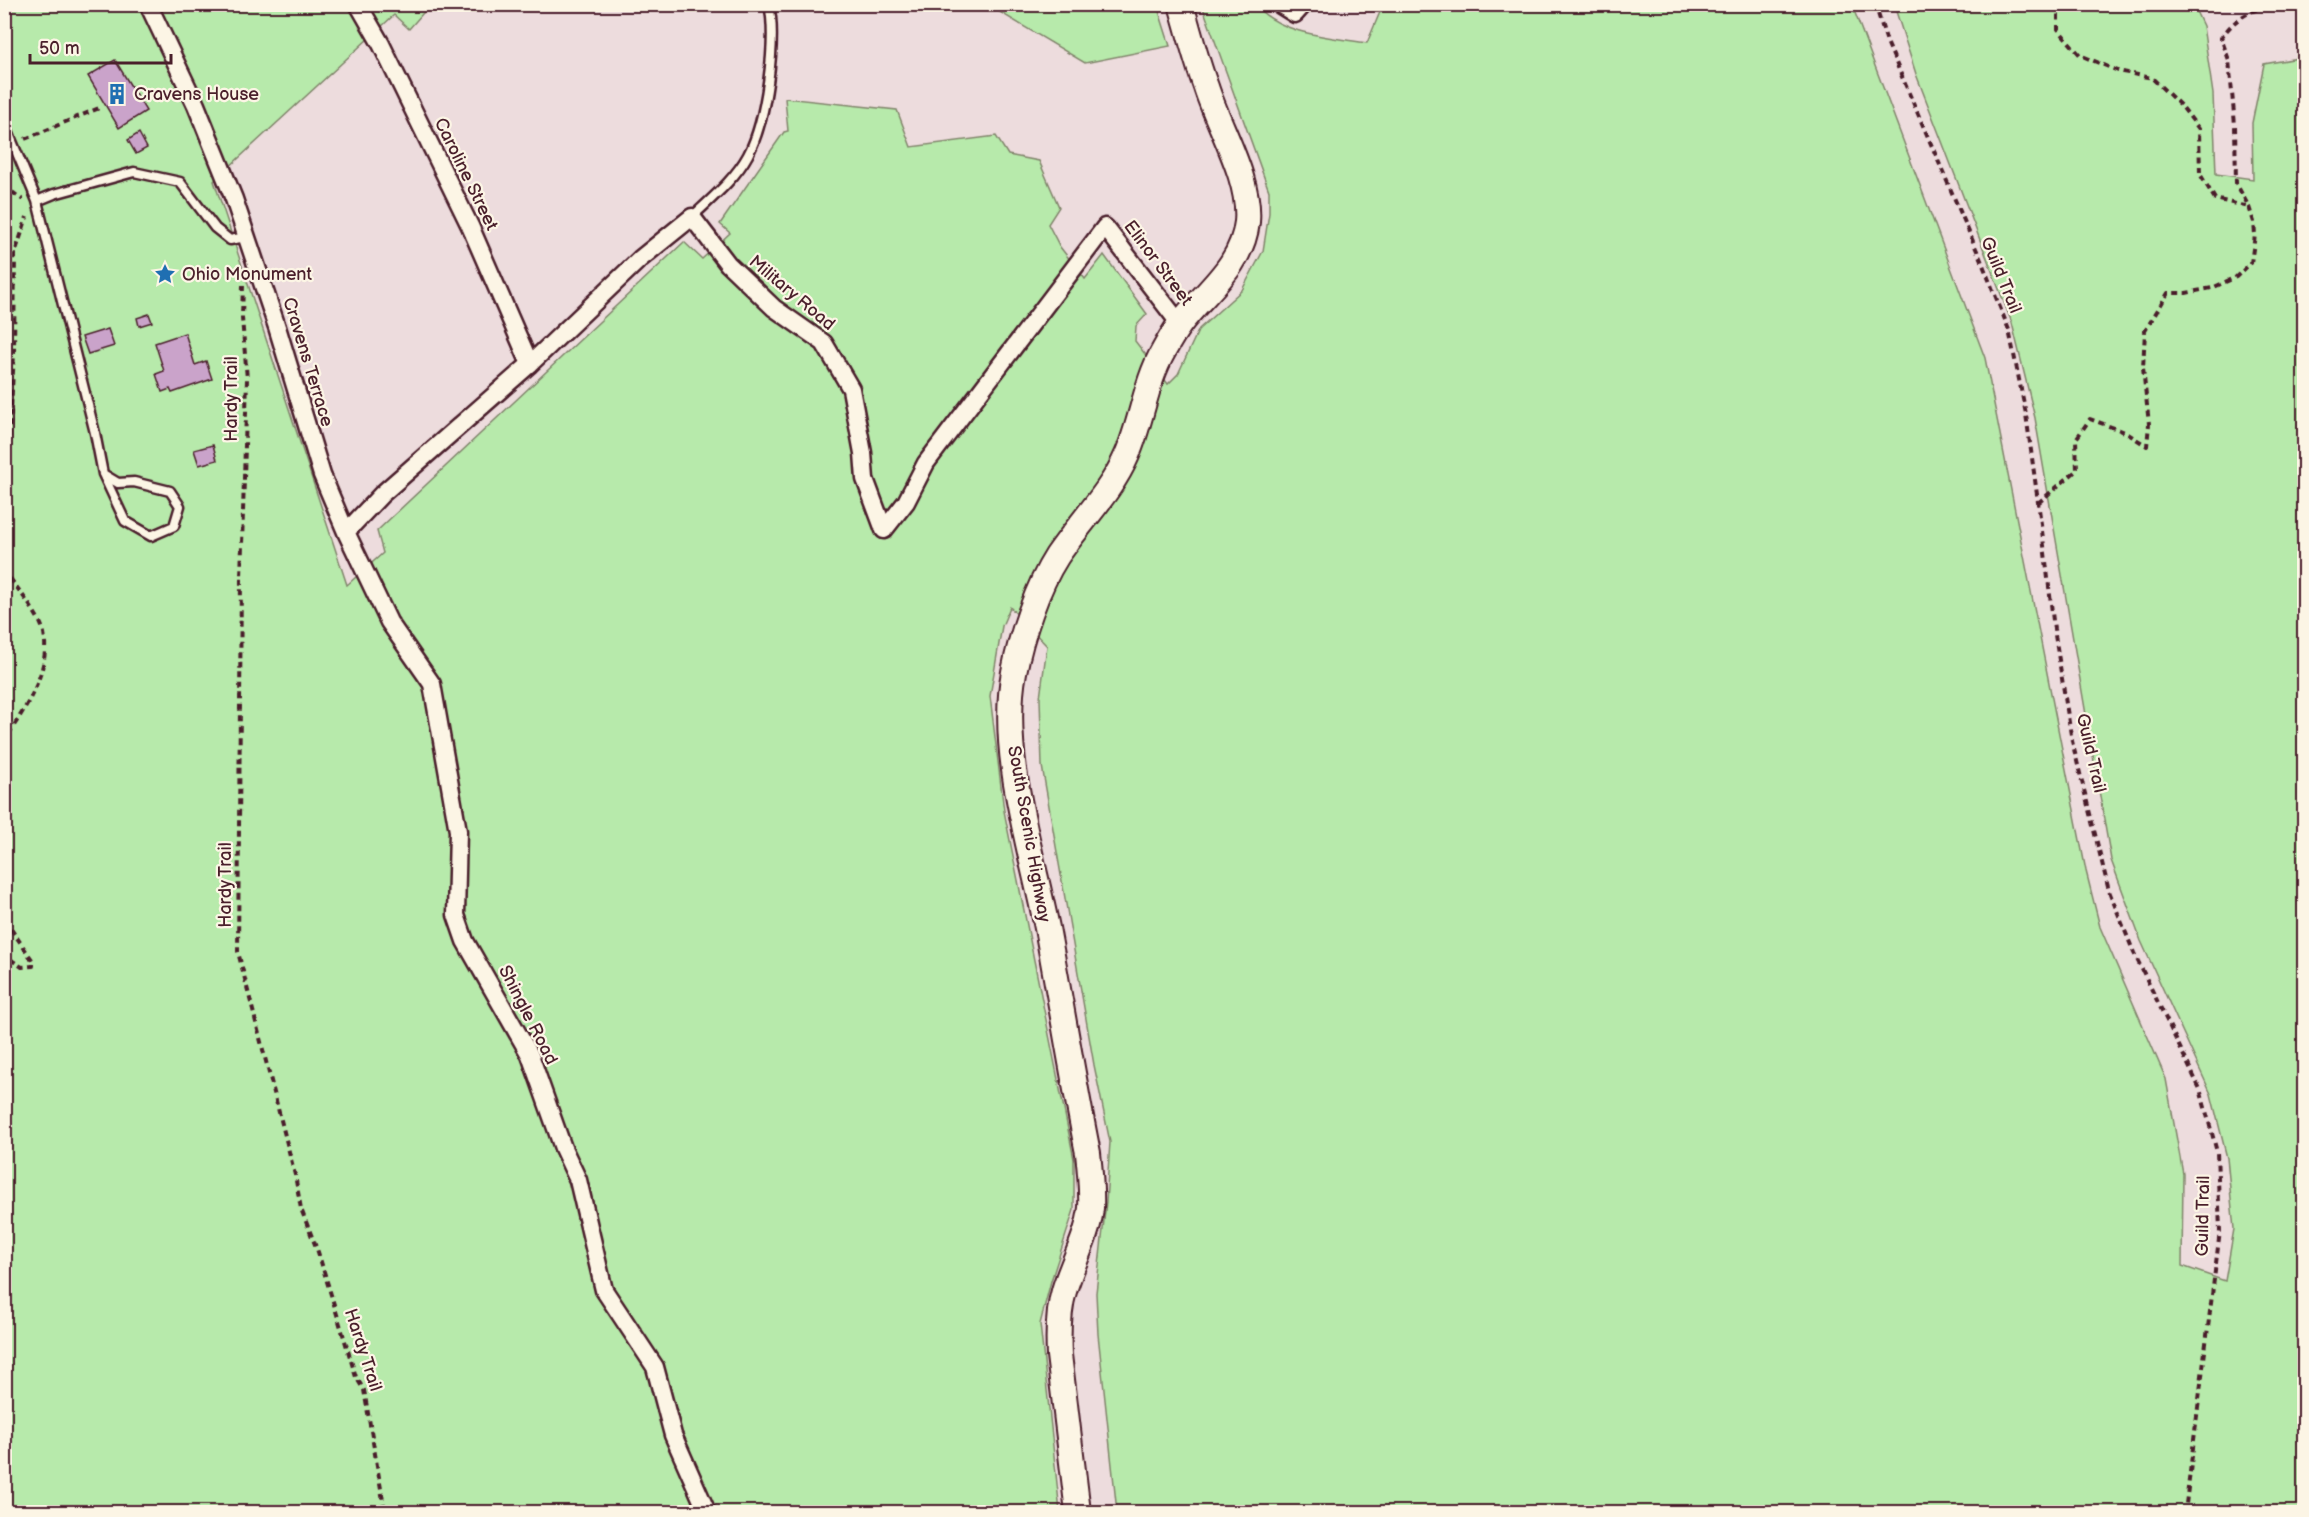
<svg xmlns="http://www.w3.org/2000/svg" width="2309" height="1517" font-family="'Balsamiq Sans',sans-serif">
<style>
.green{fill:#b7eaab;stroke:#80846b;stroke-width:1.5}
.building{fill:#caa3ca;stroke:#4a1f2b;stroke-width:1.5}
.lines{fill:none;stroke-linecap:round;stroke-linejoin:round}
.lane-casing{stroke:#4a1f2b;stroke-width:13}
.street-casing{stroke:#4a1f2b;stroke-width:21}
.secondary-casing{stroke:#4a1f2b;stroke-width:28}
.path{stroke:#4a1f2b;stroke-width:4;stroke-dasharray:6 4.5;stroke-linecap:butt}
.lane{stroke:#fcf5e5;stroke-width:8}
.street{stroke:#fcf5e5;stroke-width:16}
.secondary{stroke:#fcf5e5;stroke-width:24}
.labels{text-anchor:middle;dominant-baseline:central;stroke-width:4.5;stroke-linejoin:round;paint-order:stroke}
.poi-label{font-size:18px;fill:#4a1f2b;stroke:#fcf5e5;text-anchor:start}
.street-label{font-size:18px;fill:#4a1f2b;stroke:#fcf5e5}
</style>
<rect width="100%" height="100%" fill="#eddcdd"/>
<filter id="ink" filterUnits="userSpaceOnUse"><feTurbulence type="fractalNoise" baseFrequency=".0167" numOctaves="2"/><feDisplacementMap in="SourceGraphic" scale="12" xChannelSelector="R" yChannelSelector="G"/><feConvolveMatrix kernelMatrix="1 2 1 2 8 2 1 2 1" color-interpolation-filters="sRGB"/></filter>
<g filter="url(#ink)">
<!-- green -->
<path class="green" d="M5 5H430L409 29 394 15 214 181 347 585 383 553 377 531 684 242 702 259 730 233 720 224 784 132 788 131 785 98 897 110 911 147 996 136 1008 155 1039 161 1059 207 1048 224 1060 247 1085 279 1104 255 1147 314 1136 326 1135 341 1168 384 1178 374 1199 329 1242 290 1263 251 1269 213V191L1202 5H1255C1281 35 1329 37 1367 43L1383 5H1852L1985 358 2086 871 2100 927 2166 1079 2183 1174 2182 1266 2225 1281 2234 1229 2227 1158 2211 1094 2141 941 2111 860 2035 418 2012 323 1916 74 1894 5H2193L2203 26 2213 94 2216 174 2253 179 2252 123 2264 64 2304 57V1512H1117L1098 1334 1096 1293 1106 1202 1110 1142 1094 1065 1042 766 1040 698 1047 646 1010 607 1002 626 990 696 1004 811 1074 1159V1210L1051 1281 1040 1324 1060 1512H5Z
M988 5H1157L1170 46 1085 63Z"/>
<!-- building -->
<path class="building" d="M115 60 146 111 119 128 88 76Z
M139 133 147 148 136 154 128 140Z
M149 314 152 322 139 326 137 318Z
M108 329 114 346 88 354 82 337Z
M185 333 195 365 206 361 212 379 172 393 170 389 162 392 156 374 164 371 155 343Z
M213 445 217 460 199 465 194 450Z"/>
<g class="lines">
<defs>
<path id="lane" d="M4 122 37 201 54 194 134 172 180 182 215 228 230 240 246 237
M37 201 95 433 103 474 125 521 151 536 174 526 180 506 170 491 134 482 118 483 103 474
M692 217C712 198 735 179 748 155 766 121 777 42 769 4"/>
<path id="street" d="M148 4 196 105 234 199 277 327 322 475 346 532 389 622 432 684 458 831 456 915 465 941 530 1055 563 1148 578 1180 604 1290 655 1367 673 1435 707 1512
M358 4 381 44 470 226 530 364
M1279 4 1295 14 1304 4
M884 530 906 502 926 463 1105 227 1180 324
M346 532 382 494 530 364 640 259 692 217 728 264 774 308 824 343 851 389 863 453 865 479 884 530"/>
<path id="secondary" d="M1078 1512 1059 1355C1058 1334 1058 1311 1064 1291 1072 1263 1088 1237 1091 1208 1092 1189 1090 1171 1088 1153 1073 1078 1061 1003 1047 928 1031 849 999 751 1014 672 1021 636 1037 587 1057 556 1080 522 1111 492 1127 455 1142 421 1145 383 1164 350 1169 341 1174 332 1180 324 1205 291 1242 267 1247 222 1251 179 1219 128 1206 87 1196 60 1189 32 1181 4"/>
</defs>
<!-- lane casing -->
<use href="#lane" class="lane-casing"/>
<!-- street casing -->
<use href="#street" class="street-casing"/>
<!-- secondary casing -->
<use href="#secondary" class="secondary-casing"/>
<!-- path -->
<path class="path" d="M1875 4 1887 42 1981 260 2009 330 2026 414 2045 553 2054 629 2072 741 2109 891 2134 953 2200 1089 2217 1152 2220 1231 2185 1512
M2058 4V29L2080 55 2118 71 2152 78 2183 108 2199 129 2200 174 2215 199 2249 207
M25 139 99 108
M4 186 23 200
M243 285 242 318 247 379 241 578 238 952 295 1175 301 1209 318 1252 356 1377 364 1390 385 1512
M2038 503 2077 470 2076 439 2090 419 2125 432 2147 446 2149 424 2143 368 2145 331 2168 293H2186L2212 288 2236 277 2251 263 2255 235 2254 222 2249 207 2236 183 2235 125 2229 60 2221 38C2235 18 2248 12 2271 4
M4 532 14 354 15 253 27 217
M4 570C15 586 40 615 44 633 51 672 24 710 4 741
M4 909 11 929 33 961V966L22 967 4 955"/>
<!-- lane -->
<use href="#lane" class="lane"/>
<!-- street -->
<use href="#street" class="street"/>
<!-- secondary -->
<use href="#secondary" class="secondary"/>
</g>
</g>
<!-- icons -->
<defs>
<symbol id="building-bare" viewBox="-9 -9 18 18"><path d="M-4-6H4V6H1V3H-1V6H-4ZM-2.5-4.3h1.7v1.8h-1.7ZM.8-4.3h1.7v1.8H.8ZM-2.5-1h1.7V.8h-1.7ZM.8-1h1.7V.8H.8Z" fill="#1f6fb2" stroke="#fcf5e5" stroke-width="2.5" paint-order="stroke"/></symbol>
<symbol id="sight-bare" viewBox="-9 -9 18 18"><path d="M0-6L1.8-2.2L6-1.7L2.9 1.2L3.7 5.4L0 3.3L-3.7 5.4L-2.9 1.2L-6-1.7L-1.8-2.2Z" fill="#1f6fb2" stroke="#fcf5e5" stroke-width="2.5" paint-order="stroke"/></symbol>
</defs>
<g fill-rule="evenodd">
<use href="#building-bare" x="102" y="79" width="30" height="30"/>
<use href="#sight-bare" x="150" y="259" width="30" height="30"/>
</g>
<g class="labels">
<!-- poi labels -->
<g class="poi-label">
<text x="134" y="94">Cravens House</text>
<text x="182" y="274">Ohio Monument</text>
</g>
<!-- street labels -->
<g class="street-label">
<text transform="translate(466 174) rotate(64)">Caroline Street</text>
<text transform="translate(1158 263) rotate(53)">Elinor Street</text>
<text transform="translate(2001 275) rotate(68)">Guild Trail</text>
<text transform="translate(792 293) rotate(40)">Military Road</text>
<text transform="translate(308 362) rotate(73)">Cravens Terrace</text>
<text transform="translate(231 399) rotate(-90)">Hardy Trail</text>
<text transform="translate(2091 753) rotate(77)">Guild Trail</text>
<text transform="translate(1029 834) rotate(80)">South Scenic Highway</text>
<text transform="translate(225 885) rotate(-90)">Hardy Trail</text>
<text transform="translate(528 1015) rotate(63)">Shingle Road</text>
<text transform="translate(2203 1216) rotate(-89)">Guild Trail</text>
<text transform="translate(363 1350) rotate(72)">Hardy Trail</text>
</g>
</g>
<!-- margin -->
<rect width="2309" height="1517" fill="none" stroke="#fcf5e5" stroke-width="24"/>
<rect x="12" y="12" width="2285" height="1493" fill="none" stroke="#4a1f2b" stroke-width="2" filter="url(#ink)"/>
<!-- scale -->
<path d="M30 54v9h141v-9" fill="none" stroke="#4a1f2b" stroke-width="3"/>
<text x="39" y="54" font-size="18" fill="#4a1f2b" stroke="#fcf5e5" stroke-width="4.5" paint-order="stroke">50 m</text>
</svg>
